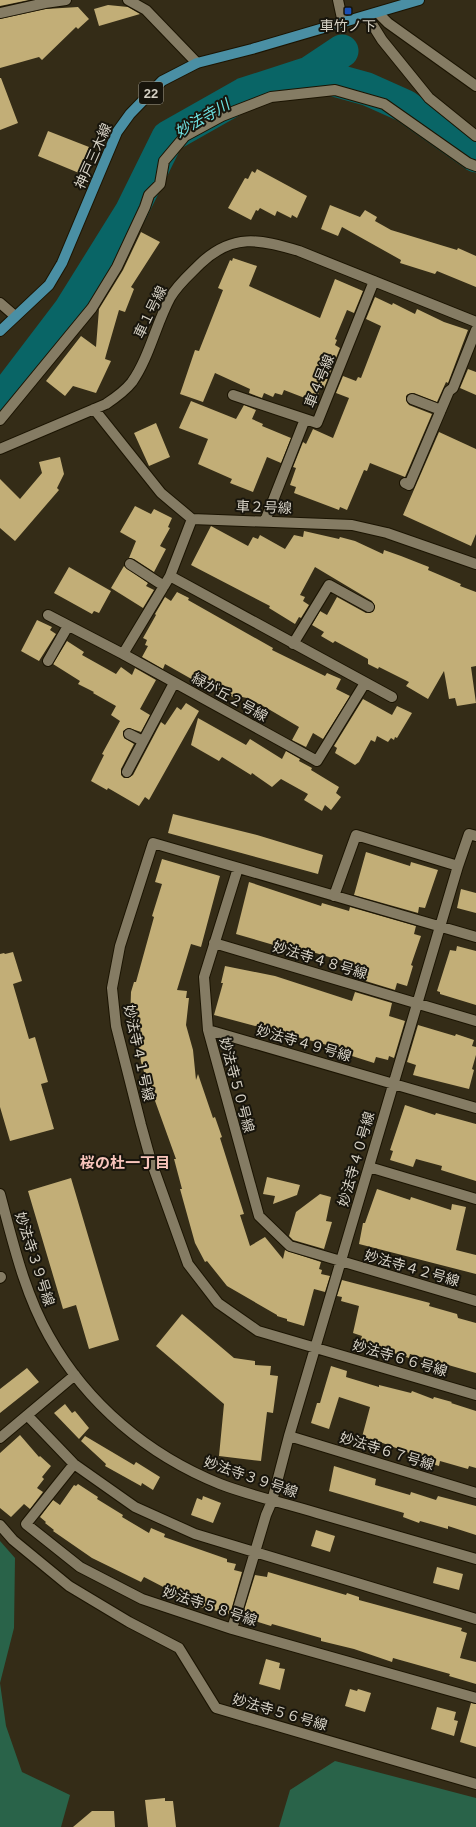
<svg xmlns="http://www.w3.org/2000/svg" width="476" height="1827" font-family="Arial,'Noto Sans JP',sans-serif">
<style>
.green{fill:#296349}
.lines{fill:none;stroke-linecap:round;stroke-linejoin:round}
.river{stroke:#096566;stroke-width:33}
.building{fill:#c2ae77}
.minor-casing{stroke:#1b1402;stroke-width:12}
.major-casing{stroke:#1b1402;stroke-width:12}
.minor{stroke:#857c64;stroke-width:10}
.major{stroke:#4a8fa4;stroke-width:10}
.transit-dot{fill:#1a4fb4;stroke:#18150c;stroke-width:1.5}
.labels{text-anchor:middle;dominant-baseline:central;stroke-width:4;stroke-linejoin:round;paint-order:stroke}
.shield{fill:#18150c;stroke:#9d998e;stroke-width:1}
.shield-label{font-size:13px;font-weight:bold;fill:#d6d1c5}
.poi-label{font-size:14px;fill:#d6d1c5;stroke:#18150c}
.street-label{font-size:14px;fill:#d6d1c5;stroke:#18150c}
.water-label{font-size:15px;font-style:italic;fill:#6fe4e6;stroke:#18150c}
.neighbourhood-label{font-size:15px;font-weight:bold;fill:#f7c4bb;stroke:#18150c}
</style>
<rect width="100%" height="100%" fill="#342c17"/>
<!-- green -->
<path class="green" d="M0 1541 15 1558 14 1628 0 1683 6 1726 22 1772 70 1795 61 1827H0Z
M335 1761 476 1798V1827H279L290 1790Z"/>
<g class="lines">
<!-- river -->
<path class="river" d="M309 73 342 51
M0 402 70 310 131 212 168 137 244 94 309 73 367 89 405 106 476 156"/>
</g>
<!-- building -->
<path class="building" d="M0 0H29L0 6Z
M108 5 128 7 140 14 99 26 94 9Z
M78 7 89 19 78 29 76 27 42 60 39 57 0 68V19L46 9Z
M0 78H1L18 123 0 130Z
M48 131 89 147 79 173 38 156Z
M257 169 307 196 297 218 292 215 291 218 277 211 275 216 260 208 258 211 256 210 251 220 228 208 245 178 248 179 252 171 255 173Z
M330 205 360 217 365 210 377 217 375 221 391 230 457 250 458 248 476 256V287L437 271 435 274 400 263 401 260 342 227 338 236 321 229Z
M141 232 160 242 131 287 134 289 125 312 119 310 106 355 105 359 111 361 96 393 73 386 65 396 46 381 81 336 96 347 99 309 123 270Z
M233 258 257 266 249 286 320 318 335 279 363 291 354 313 347 310 335 339 337 340 335 345 340 348 324 388 321 386 318 395 313 393 310 400 284 390 282 395 275 393 273 397 264 393 262 398 249 393 250 389 215 373 203 402 180 394 195 350 199 351 223 290 218 288 230 260 232 261Z
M375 297 392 305 393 303 415 314 417 309 444 322 468 330 448 383 446 382 437 402 414 393 408 394 406 396V400L409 405 432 414 405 477 370 463 367 471 364 470 347 510 340 507 339 510 294 493 296 487 290 485 296 468 293 467 303 442 306 444 313 429 333 438 349 398 336 393 343 376 356 381 358 377 361 378 381 326 366 319Z
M468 369 476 372V395L460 388Z
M191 401 236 419 244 405 256 410 252 419 263 424 262 426 291 438 281 463 267 457 253 492 230 483 232 479 198 464 208 439 179 428Z
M156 423 170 457 149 466 134 433Z
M439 432 476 449V534L471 546 403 515Z
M60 457 64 474 57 488 59 490 15 541 0 528V479L20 499 42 473 39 462Z
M135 506 151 514 154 509 172 518 168 527 170 528 160 546 166 549 154 572 134 559 129 558 136 541 120 532Z
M211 526 248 546 253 537 258 539 260 535 285 549 294 535 303 537 304 531 339 539 340 537 355 541 383 554 384 550 401 556 429 567 428 570 461 584 460 586 476 592V666L471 667 476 703 457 706 455 698 449 699 444 671 428 699 406 686 409 682 379 667 378 669 368 664V659L335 641 333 643 321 636 324 632 312 625 320 611 327 615 337 597 366 613 373 612 375 606 372 601 315 567 300 595 305 597 303 601 309 605 301 618 299 617 295 624 269 608 270 606 191 565Z
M124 566 148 583 146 586 154 590 143 608 111 588Z
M69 567 111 591 99 613 94 611 92 614 54 593Z
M177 592 189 598 188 600 273 648 272 650 325 676 327 673 341 679 336 689 350 696 323 739 313 733 306 747 292 740 299 727 265 707 247 698 242 697 240 701 197 677 195 681 165 664 163 669 142 657 148 646 145 645 147 640 143 638 156 615 155 614 165 597 171 601Z
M37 620 52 627 50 630 56 634 39 661 21 651Z
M67 641 84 652 82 655 116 674 121 667 132 675 135 668 156 680 140 709 150 715 141 732 129 728 123 731 124 738 134 744 121 769V775L124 778H128L133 775 161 722 165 725 177 707 181 710 186 703 199 711 149 800 145 797 139 806 108 788 107 790 91 781 104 755 102 754 120 721 111 715 116 706 93 693 94 692 78 684 80 681 53 664Z
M363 699 392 715 397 706 412 713 397 738 395 737 394 740 391 738 388 742 377 736 375 742 371 740 359 762 355 765 335 753 337 748 334 746Z
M198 718 246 745 250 739 282 759 286 751 300 759 299 761 312 768 311 770 339 787 336 793 341 797 331 810 325 805 322 811 304 800 308 794 281 779 272 787 252 773 251 775 222 757 219 761 191 745Z
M173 814 257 835 323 855 318 874 168 833Z
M366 852 410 866 411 862 438 870 425 908 419 907 418 913 354 895Z
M162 859 220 876 201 947 191 944 177 990 187 991 186 998H189L186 1025 193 1050 196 1080 198 1074 213 1118 215 1117 222 1137 220 1138 244 1214 240 1215 250 1246 265 1237 283 1259 285 1250 321 1262 319 1269 322 1270 321 1274 330 1276 325 1292 314 1289 304 1326 287 1321V1319L277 1316V1315L227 1286 207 1261 205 1262 195 1243 180 1189H182L174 1159H176L154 1098H152L141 1062 135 1022 130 1021 131 992 134 982H136L154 917 152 916 162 884 155 882Z
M249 882 321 906 322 903 349 911 350 907 416 926 414 934 421 936 411 965 413 966 407 986 397 983 395 990 359 979 363 967 309 951 308 955 236 934Z
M461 889 476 893V913L457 908Z
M457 946 476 951V1005L440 994V992L437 991 450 950 456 951Z
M13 952 22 981 13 984 29 1039 35 1037 48 1082 41 1084 54 1129 10 1141 0 1107V954L4 953 5 954Z
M225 966 275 976 352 1001 355 992 392 1003 389 1016 405 1021 394 1058 389 1056 388 1060 376 1057 374 1063 352 1056 350 1055 351 1054 330 1047 331 1046 214 1015 223 983H221Z
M418 1025 455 1036 456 1034 474 1040 472 1046 476 1047V1055L472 1069 474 1070 469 1089 413 1075 416 1065 407 1062Z
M405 1105 435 1115 436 1113 476 1124V1181L441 1170 442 1166 416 1159 413 1167 390 1160 393 1151 390 1150Z
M267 1177 300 1185 297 1195 273 1204 275 1196 263 1194Z
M71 1178 119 1340 89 1349 76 1305 63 1309 28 1191Z
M377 1189 410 1200 411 1197 451 1210 452 1204 466 1207 456 1250 476 1255V1274L359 1244 363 1223H365Z
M320 1194 331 1197 326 1221 332 1222 324 1249 293 1240 289 1236 296 1212Z
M342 1280 430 1303 429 1306 457 1314 458 1318 476 1323V1373L410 1354 409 1358 360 1342 362 1336 353 1333 359 1306 341 1301 342 1297 337 1296Z
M182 1314 234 1358 255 1361V1365L271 1366 270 1375 278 1376 273 1413 267 1412 261 1461 219 1456 224 1404 156 1346Z
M331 1366 347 1371 346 1377 379 1387V1385L411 1393 412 1391 433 1399 434 1397 452 1402 451 1403 476 1411V1468L469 1466 468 1469 440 1461 439 1466 422 1461 423 1458 380 1442 362 1437 370 1407 339 1397 329 1429 311 1423 317 1403H320Z
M27 1368 39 1382 0 1413V1389Z
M65 1404 72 1413 75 1411 89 1428 79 1439 54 1413Z
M20 1435 39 1457 40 1456 51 1466 42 1477 44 1479 37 1488 43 1492 30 1509 24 1504 11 1517 0 1508V1453Z
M85 1436 134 1465 136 1462 160 1477 153 1490 142 1483 141 1486 105 1466 106 1464 81 1441Z
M334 1466 376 1479 375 1485 410 1495 411 1492 436 1500 438 1496 476 1506V1535L448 1526V1529L420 1521 419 1523 403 1517 404 1513 329 1491Z
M78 1484 98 1497 97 1499 123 1515 122 1517 149 1533 151 1528 165 1534 164 1537 227 1559V1562L236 1564 234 1570 242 1572 230 1614 196 1606 197 1603 170 1595 171 1591 144 1577 141 1582 92 1558 53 1531 54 1530 45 1523 46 1522 40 1517 53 1500 60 1505 74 1485 76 1486Z
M203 1496 221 1503 213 1523 191 1515 197 1498 202 1500Z
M316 1530 335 1536 330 1552 311 1546Z
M437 1567 463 1574 459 1590 433 1583Z
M268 1572 346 1595 347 1593 359 1597V1600L462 1628 461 1631 467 1633 460 1658 476 1662V1684L449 1676 450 1674 393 1658 392 1662 354 1649 321 1641V1638L272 1624 271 1626 242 1617 255 1575 267 1577Z
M266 1659 280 1663 279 1668 285 1669 280 1690 259 1684Z
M350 1689 357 1691 358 1689 371 1693 365 1712 345 1706Z
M471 1703 476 1704V1747L460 1742Z
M437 1707 456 1712 454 1720 458 1721 454 1736 431 1729Z
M165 1798V1801H173L176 1827H148L145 1800Z
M92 1811H114L115 1827H73Z"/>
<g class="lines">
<defs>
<path id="minor" d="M128 0 146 10 197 63
M338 0 343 23
M0 13 45 3 66 0
M378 13 388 23 476 86
M367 16 382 40 429 98 476 136
M0 303 15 316
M233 395 305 419
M412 399 441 410
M94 409 161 493 192 519 352 525 387 533 476 564
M0 420 92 308 117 267 145 207 149 195 160 184 164 161 185 136 222 116 271 97 335 90 384 104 468 163 476 166
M0 449 106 404C115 398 125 391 132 382 149 358 156 324 170 298 177 285 189 275 200 264 232 233 260 239 299 251L476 322
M405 483 409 485 449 391 453 388 476 330
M265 521 305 419 317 423 374 281
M130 564 164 586
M170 576 392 697
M48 615 123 654 317 761 365 683
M293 644 329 585 369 607
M123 654 170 576 192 519
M48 661 68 626
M129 734 143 741
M127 772 174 683
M238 868 204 977 208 1030 259 1216 290 1246 476 1301
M334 896 356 835 458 866
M476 937 153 843 120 946 112 988 116 1026 141 1125 151 1161 188 1264 218 1303 258 1331 476 1395
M214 943 476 1021
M208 1030 476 1108
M369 1167 476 1199
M0 1194C13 1242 24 1292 49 1336 87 1404 148 1455 220 1484 251 1496 285 1503 317 1513 370 1528 423 1544 476 1559
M0 1278 1 1277
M28 1416 74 1464 135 1507 195 1534 476 1619
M289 1436 476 1493
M0 1438 75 1375
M74 1464 26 1524 80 1567 142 1599 232 1629 476 1698
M0 1525 13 1540 69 1586 129 1622 179 1648 216 1708 476 1784
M232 1629 266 1515 272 1501 289 1436 458 866 469 834 476 836"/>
<path id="major" d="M0 331 49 285 62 263 117 132 130 114 162 81 197 63 252 49 419 0"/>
</defs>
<!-- minor casing -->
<use href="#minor" class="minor-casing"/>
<!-- major casing -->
<use href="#major" class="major-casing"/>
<!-- minor -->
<use href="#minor" class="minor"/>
<!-- major -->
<use href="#major" class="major"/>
</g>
<!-- markers -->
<rect class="transit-dot" x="344" y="7" width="8" height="8" rx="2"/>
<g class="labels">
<!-- shield labels -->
<rect class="shield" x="139" y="82" width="24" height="22" rx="3"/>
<g class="shield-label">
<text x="151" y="93">22</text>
</g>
<!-- poi labels -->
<g class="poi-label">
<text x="348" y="26">車竹ノ下</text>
</g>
<!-- street labels -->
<g class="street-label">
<text transform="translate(93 156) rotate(-66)">神戸三木線</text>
<text transform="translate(150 312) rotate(-64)">車１号線</text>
<text transform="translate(319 381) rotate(-68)">車４号線</text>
<text transform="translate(264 507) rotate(2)">車２号線</text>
<text transform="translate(230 697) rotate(29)">緑が丘２号線</text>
<text transform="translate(320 960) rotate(17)">妙法寺４８号線</text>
<text transform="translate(304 1043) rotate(16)">妙法寺４９号線</text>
<text transform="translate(139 1053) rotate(78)">妙法寺４１号線</text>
<text transform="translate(237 1085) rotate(75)">妙法寺５０号線</text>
<text transform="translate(356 1159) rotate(-74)">妙法寺４０号線</text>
<text transform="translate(35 1259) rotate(72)">妙法寺３９号線</text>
<text transform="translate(412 1268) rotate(16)">妙法寺４２号線</text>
<text transform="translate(400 1358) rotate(16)">妙法寺６６号線</text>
<text transform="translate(387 1451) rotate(17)">妙法寺６７号線</text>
<text transform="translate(251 1477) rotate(19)">妙法寺３９号線</text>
<text transform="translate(210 1606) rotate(18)">妙法寺５８号線</text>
<text transform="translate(280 1712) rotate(16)">妙法寺５６号線</text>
</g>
<!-- water labels -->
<g class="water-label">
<text transform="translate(202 118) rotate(-30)">妙法寺川</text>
</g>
<!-- neighbourhood labels -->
<g class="neighbourhood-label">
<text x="125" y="1162">桜の杜一丁目</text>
</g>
</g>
</svg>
